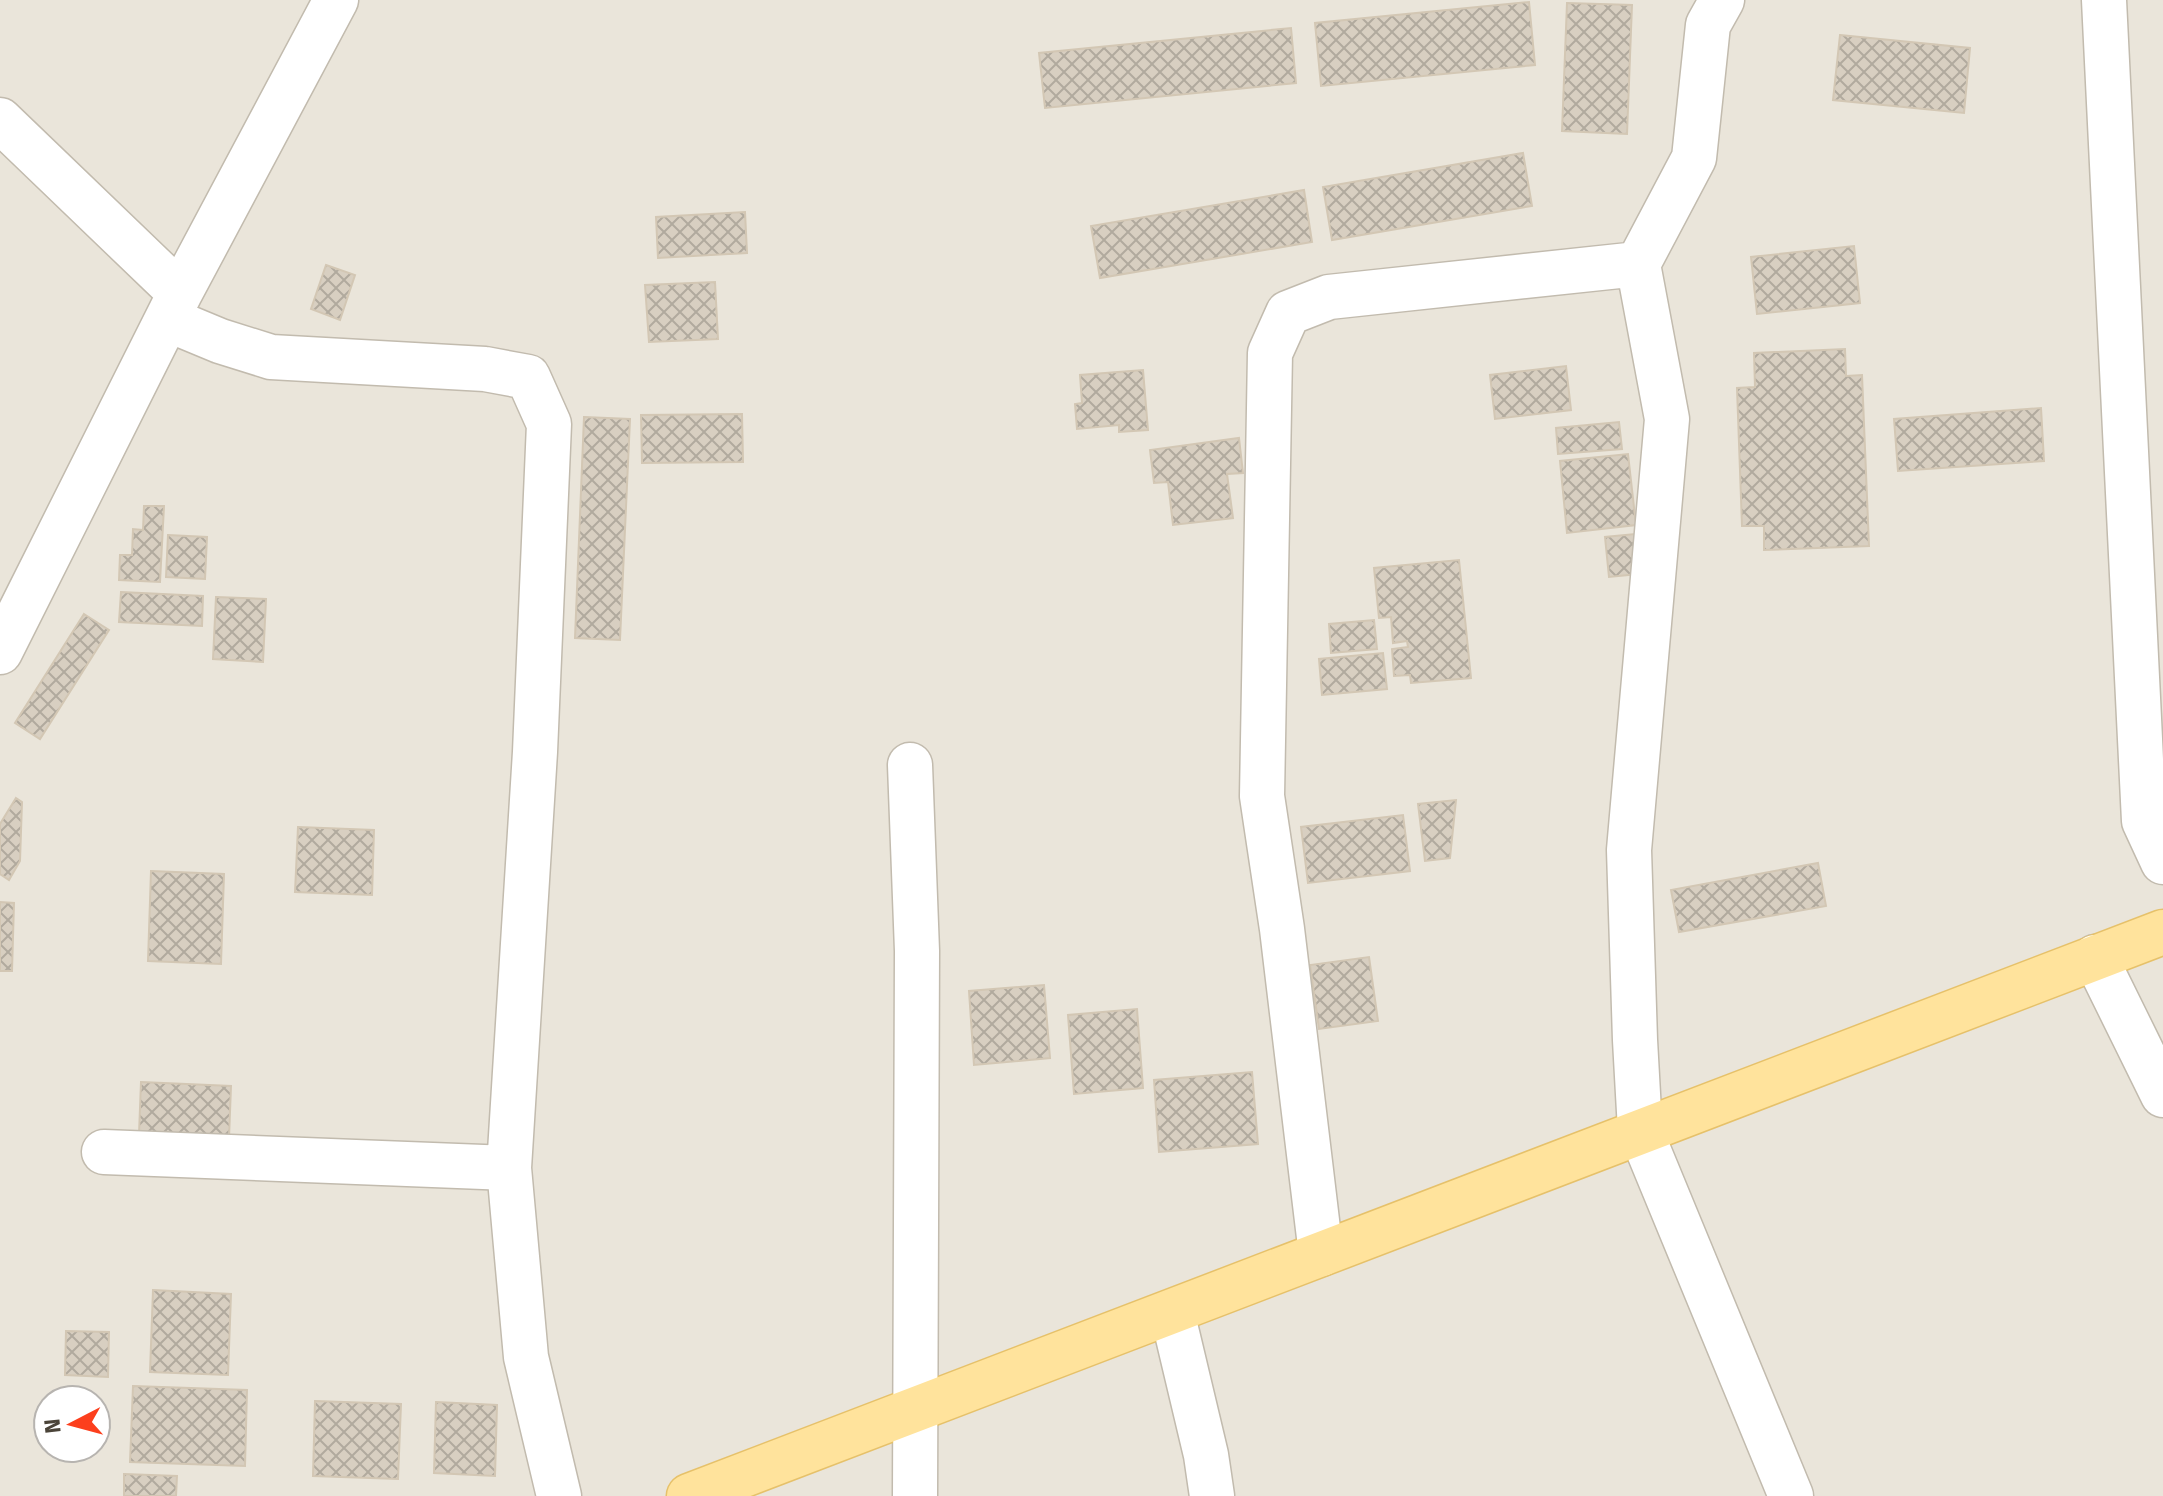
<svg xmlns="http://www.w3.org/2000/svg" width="2163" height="1496" font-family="'Fira Sans',sans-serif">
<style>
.residential{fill:#eae5da;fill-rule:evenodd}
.building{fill:url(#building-cross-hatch);stroke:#d3c7b4;stroke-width:2}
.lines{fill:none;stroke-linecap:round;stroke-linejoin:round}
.minor-casing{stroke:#c2bbae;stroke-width:47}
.major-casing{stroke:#e6c16a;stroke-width:47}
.minor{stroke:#fff;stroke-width:44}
.major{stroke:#ffe39c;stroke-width:44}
</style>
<defs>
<pattern id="building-cross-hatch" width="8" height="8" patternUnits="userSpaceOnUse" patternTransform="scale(2)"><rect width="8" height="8" fill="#d8cfc1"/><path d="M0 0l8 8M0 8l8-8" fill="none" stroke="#b1aa9e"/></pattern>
</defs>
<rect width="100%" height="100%" fill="#f6f3ec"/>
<!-- residential -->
<path class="residential" d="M0 0H2163V1496H0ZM48 1400H96V1448H48Z"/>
<!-- building -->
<path class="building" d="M1529 2 1535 65 1321 86 1315 23Z
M1567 3 1632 5 1627 134 1562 131Z
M1291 28 1296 83 1045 108 1039 53Z
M1840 35 1970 48 1964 113 1833 100Z
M1523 153 1532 206 1332 240 1323 187Z
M1304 190 1312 242 1100 278 1091 226Z
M745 212 747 253 658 258 656 217Z
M1854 246 1860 303 1757 314 1751 257Z
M326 265 355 275 340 320 311 309Z
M715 282 718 339 649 342 645 285Z
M1845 349 1846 376 1862 375 1869 546 1764 550V526H1742L1737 388 1755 387 1754 353Z
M1566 366 1571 410 1495 419 1490 375Z
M1143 370 1148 430 1119 432V425L1077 429 1075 404 1082 403 1080 375Z
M2041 408 2044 461 1898 471 1894 419Z
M742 414 743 462 642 463 641 415Z
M584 417 630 419 620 640 575 638Z
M1619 422 1622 449 1558 454 1556 428Z
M1239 438 1243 473 1227 474 1233 518 1173 525 1168 482 1154 483 1150 450Z
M1628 454 1636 525 1567 533 1560 461Z
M144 506H164L160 582 119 580 120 555H132L133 529 143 530Z
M1635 534 1638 574 1609 577 1605 537Z
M168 535 207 537 205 579 166 577Z
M1459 560 1471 678 1411 683 1410 675 1394 676 1392 649 1408 647 1407 641 1393 643 1391 617 1379 618 1374 568Z
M121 592 203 596 202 626 119 622Z
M216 597 266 599 263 662 213 659Z
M84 614 109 630 40 739 15 723Z
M1374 620 1377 649 1331 653 1329 624Z
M1383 653 1387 689 1322 695 1319 659Z
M16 798 22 802 20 861 9 880 0 874V824Z
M1456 800 1450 858 1425 861 1418 804Z
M1403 815 1410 871 1308 883 1301 827Z
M298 827 374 830 372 895 295 892Z
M1818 863 1826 906 1679 932 1671 890Z
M151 871 224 874 221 964 148 961Z
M0 902 14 903 12 971H0Z
M1369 957 1378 1021 1319 1029 1310 965Z
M1044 985 1050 1058 974 1065 969 991Z
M1137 1009 1143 1088 1074 1094 1068 1015Z
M1252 1072 1258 1144 1159 1152 1154 1080Z
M141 1082 231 1086 229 1138 139 1134Z
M153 1290 231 1294 228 1375 150 1372Z
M66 1331 109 1332 108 1377 65 1375Z
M133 1386 247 1390 245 1466 130 1462Z
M315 1401 401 1404 398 1479 313 1476Z
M436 1402 497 1405 495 1476 434 1473Z
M124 1474 177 1476 176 1496H124Z"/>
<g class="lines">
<defs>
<path id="minor" d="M1722 0 1708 25 1694 158 1638 264 1667 419 1629 850 1635 1040 1640 1130 1791 1496
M2104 0 2144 821 2163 862
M0 120 180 293
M167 319 220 341 271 357 485 369 528 377 549 424 535 752 509 1168 526 1357 559 1496
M0 652 180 293 336 0
M910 765 917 951 915 1496
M2095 957 2163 1095
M104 1152 509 1168
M1321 1254 1282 929 1262 796 1270 353 1288 313 1329 297 1638 264
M1172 1312 1206 1455 1212 1496"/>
<path id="major" d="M689 1496 2163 932"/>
</defs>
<!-- minor casing -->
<use href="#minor" class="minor-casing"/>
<!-- major casing -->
<use href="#major" class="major-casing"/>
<!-- minor -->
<use href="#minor" class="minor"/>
<!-- major -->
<use href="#major" class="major"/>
</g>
<!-- north arrow -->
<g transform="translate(72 1424) rotate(264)"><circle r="38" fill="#ffffff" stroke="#b7b4b0" stroke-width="2"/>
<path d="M0-6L14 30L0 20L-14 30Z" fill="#fc3f1d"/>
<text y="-12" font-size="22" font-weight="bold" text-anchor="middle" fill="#4b4439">N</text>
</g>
</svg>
